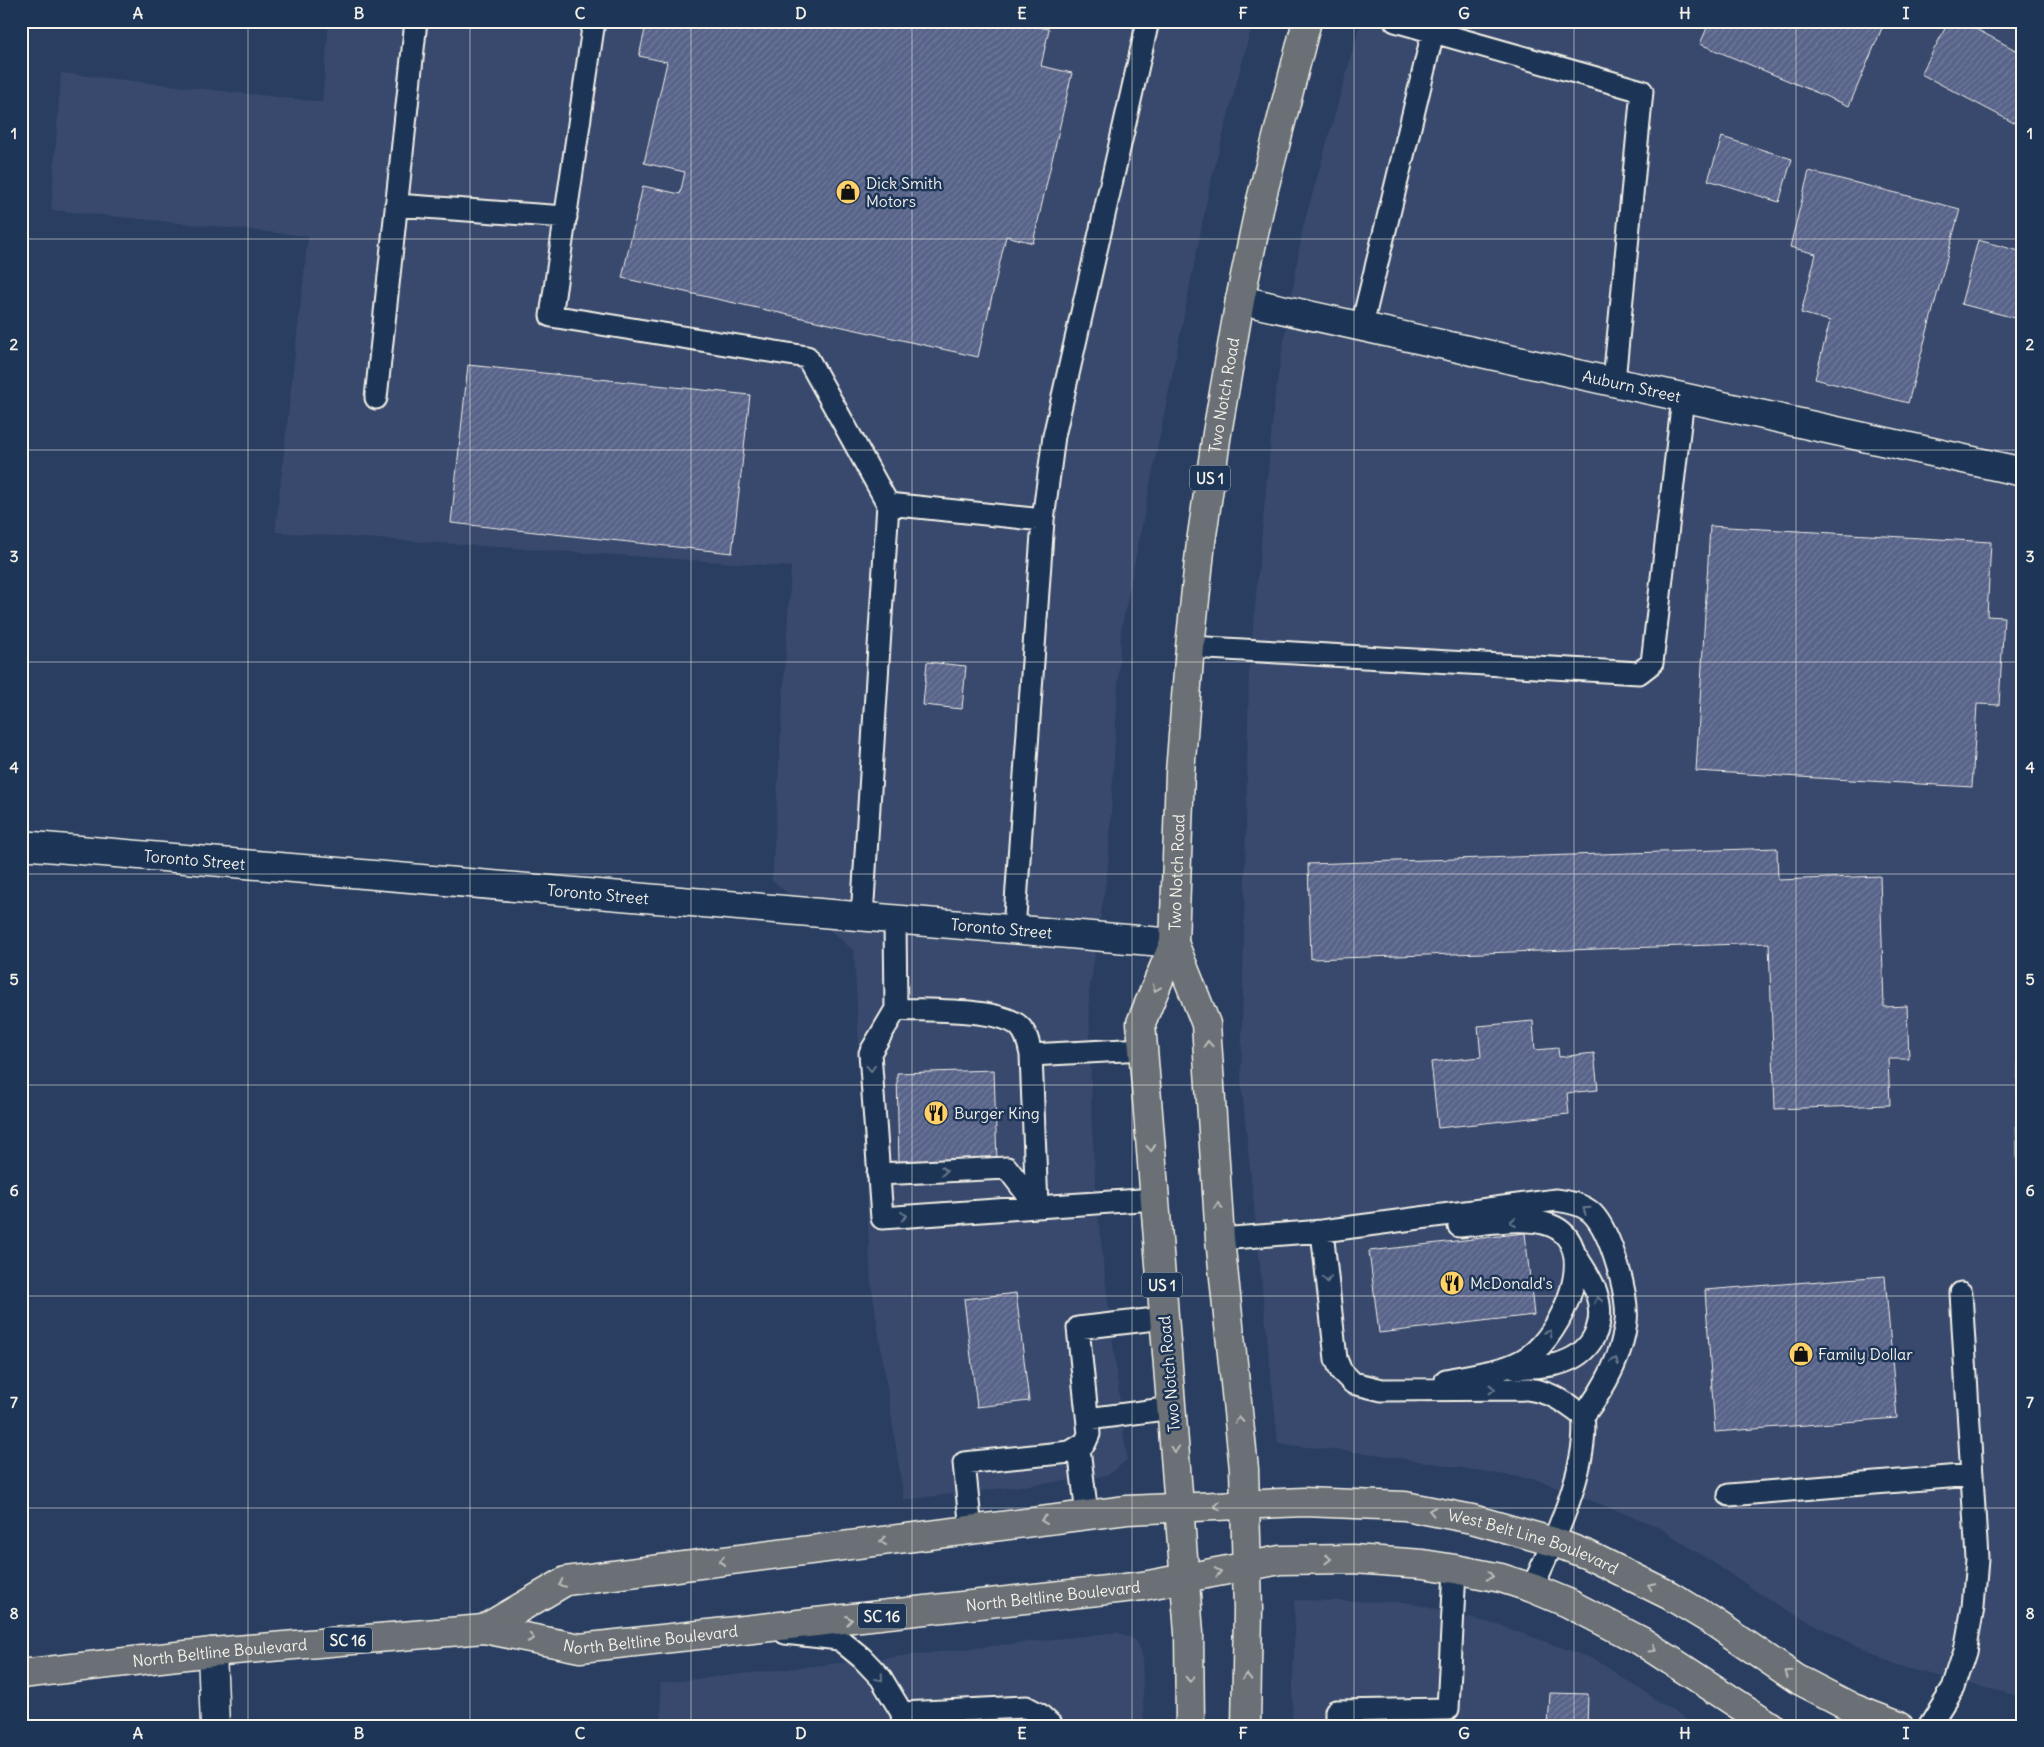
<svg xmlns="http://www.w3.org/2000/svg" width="2044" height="1747" font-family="Delius,sans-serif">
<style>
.built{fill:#37496d}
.forest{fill:url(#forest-firs);stroke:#a1b2af}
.building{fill:url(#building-hatch);stroke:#f4f1e8}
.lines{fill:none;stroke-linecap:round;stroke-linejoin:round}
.service-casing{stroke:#f4f1e8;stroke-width:25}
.minor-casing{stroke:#f4f1e8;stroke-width:31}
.primary-casing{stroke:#f4f1e8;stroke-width:31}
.service{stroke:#1d3557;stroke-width:21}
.minor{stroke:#1d3557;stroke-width:28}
.primary{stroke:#6a7074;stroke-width:28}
.oneway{stroke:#bdbdba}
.oneway2{stroke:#68778a}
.grid{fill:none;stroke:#f4f1e8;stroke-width:1;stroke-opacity:0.55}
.labels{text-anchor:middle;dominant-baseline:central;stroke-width:5;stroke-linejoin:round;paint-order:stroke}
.shield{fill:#1d3557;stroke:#b4b9bc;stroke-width:1}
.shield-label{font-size:15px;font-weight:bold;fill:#f4f1e8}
.poi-label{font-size:16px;fill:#f4f1e8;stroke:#1d3557;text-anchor:start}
.street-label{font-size:16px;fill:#f4f1e8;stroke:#1d3557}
.neatline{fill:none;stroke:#f4f1e8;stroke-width:2}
.grid-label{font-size:16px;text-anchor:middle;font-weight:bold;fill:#f4f1e8}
</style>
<defs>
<pattern id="forest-firs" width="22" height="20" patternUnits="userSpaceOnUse" patternTransform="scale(1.25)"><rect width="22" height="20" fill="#4e7476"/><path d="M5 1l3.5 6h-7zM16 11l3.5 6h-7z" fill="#4b5c5c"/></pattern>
<pattern id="building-hatch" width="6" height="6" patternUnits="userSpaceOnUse" patternTransform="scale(1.25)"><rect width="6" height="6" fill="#58638a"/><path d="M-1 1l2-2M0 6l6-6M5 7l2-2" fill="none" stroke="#717a9a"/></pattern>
</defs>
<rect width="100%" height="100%" fill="#293e61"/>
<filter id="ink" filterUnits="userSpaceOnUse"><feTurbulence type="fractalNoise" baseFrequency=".02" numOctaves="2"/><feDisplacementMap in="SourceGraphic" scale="10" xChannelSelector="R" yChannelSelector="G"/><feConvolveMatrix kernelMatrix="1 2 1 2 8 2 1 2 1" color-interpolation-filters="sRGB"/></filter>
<g filter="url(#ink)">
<!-- built -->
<path class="built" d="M329 21H1253L1210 185 1121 631 1108 868 1089 994 1092 1130 1099 1226 1127 1460 1107 1476 904 1500 871 1283 854 951 772 880 791 567 275 532 308 236 51 210 61 73 322 102Z
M1361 21H2023V916L2016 1125 2023 1420V1697L1897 1666 1782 1608 1657 1526 1537 1480 1374 1454 1278 1444 1241 1080 1249 669 1275 394 1303 227Z
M1295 1600 1406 1602 1502 1626 1596 1660 1696 1726H1292Z
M1117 1632 1134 1639 1142 1652 1144 1726H662L660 1683Z"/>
<!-- forest -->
<path class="forest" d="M2023 916V1420L2016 1125Z"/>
<!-- building -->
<path class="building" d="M647 21H1026L1025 24 1049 29 1041 66 1072 73 1033 243 1006 236 978 357 622 278 643 186 680 194 685 172 644 163 667 62 639 56Z
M1710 21H1865L1882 28 1849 106 1700 44Z
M1949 21H1961L2023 54V107L2014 123 1921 74Z
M1722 137 1792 159 1779 202 1708 180Z
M1809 171 1960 209 1908 403 1815 379 1830 321 1801 313 1816 254 1790 247Z
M1978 240 2023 252V320L1961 304Z
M468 365 750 395 732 553 451 523Z
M1710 526 1991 542 1987 616 2004 617 1999 705 1977 704 1972 787 1696 771Z
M927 662 966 666 962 709 923 705Z
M1777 848 1778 880 1880 876 1884 1007 1907 1006 1909 1059H1888L1890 1105 1775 1109 1769 943 1311 959 1308 864Z
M1533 1021 1535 1050 1558 1048 1559 1057 1594 1053 1598 1090 1567 1093 1569 1114 1438 1128 1431 1062 1481 1057 1478 1026Z
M994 1070 997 1163 899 1166 897 1073Z
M1525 1233 1534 1315 1379 1333 1369 1251Z
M1885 1276 1897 1418 1715 1432 1705 1290Z
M1016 1293 1029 1401 977 1407 964 1299Z
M1550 1693 1588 1694 1587 1726H1548Z"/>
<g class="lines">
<defs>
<path id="service" d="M594 21 551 316 807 357 888 504 1043 520
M1395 21 1642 91 1614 381
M396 205 566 217
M1362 325 1433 32
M376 398 416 21
M1190 647 1639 673 1652 663 1683 398
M862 917 888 504
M895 921 896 1009C925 1011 999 1008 1019 1026 1027 1033 1029 1045 1031 1055
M1014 930 1043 520 1054 436 1148 21
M896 1009 870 1053 882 1218 1037 1207
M1143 1049 1031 1055 1037 1207 1155 1199
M878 1174 1007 1168 1037 1207
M1220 1239 1322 1231 1556 1200C1569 1202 1582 1204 1592 1213 1611 1232 1629 1296 1626 1322 1622 1356 1604 1389 1583 1416 1565 1402 1551 1392 1528 1389L1382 1390 1353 1383 1341 1371 1336 1359 1322 1231
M1515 1368C1528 1367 1544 1367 1557 1364 1592 1355 1607 1325 1596 1292 1592 1279 1582 1266 1575 1254
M1446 1380C1473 1374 1507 1372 1529 1356 1561 1334 1603 1245 1550 1225 1525 1216 1485 1224 1459 1226
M1088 1419 1172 1408
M1079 1449 1087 1515
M1729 1495 1972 1475
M971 1530 964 1463 1070 1452 1085 1443 1089 1434 1078 1328 1164 1318
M1532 1588C1553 1544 1590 1464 1583 1416
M785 1633 839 1639 862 1658 881 1678 902 1713
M903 1726 902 1713 1026 1707 1039 1714 1052 1726
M1336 1726V1711L1448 1709 1455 1569
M1929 1726 1953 1688 1965 1651 1973 1607 1977 1559 1961 1293"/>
<g id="minor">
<path id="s1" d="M1240 300 2023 472"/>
<path id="s2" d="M21 845 1174 943"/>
<path d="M212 1652 215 1726"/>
</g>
<g id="primary">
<path d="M1174 943 1206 1024 1220 1239 1244 1469 1248 1609 1246 1726"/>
<path id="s3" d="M484 1629 566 1581 1127 1510 1304 1502 1405 1506 1472 1519 1554 1542 1588 1555 1669 1595 1712 1621 1797 1679 1853 1708 1899 1726"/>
<path id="s4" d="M21 1674 212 1652 484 1629 580 1648 1143 1586 1280 1560 1353 1559 1423 1564 1455 1569 1501 1578 1532 1588 1568 1603 1641 1641 1771 1726"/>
<path id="s5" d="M1190 1726 1189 1633 1141 1023 1174 943 1180 773 1190 647 1201 542 1217 433 1240 300 1261 200 1307 21"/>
</g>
</defs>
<!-- service casing -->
<use href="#service" class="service-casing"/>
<!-- minor casing -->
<use href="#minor" class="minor-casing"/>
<!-- primary casing -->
<use href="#primary" class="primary-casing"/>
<!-- service -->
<use href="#service" class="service"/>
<!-- minor -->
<use href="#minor" class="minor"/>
<!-- primary -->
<use href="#primary" class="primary"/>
</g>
<!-- one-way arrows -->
<defs><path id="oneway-chevron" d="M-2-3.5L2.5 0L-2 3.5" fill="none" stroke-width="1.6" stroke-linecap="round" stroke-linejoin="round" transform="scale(1.25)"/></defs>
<g class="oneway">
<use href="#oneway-chevron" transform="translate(1156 988) rotate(112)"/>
<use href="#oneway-chevron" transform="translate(1208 1044) rotate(-94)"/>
<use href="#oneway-chevron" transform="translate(1151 1148) rotate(85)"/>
<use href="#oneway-chevron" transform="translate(1218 1206) rotate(-94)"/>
<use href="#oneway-chevron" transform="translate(1239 1420) rotate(-96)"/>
<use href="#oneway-chevron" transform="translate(1175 1449) rotate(86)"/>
<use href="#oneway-chevron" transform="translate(1217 1506) rotate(178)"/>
<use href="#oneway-chevron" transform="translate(1432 1511) rotate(-169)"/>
<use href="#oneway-chevron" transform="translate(1044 1520) rotate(173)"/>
<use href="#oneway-chevron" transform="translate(883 1541) rotate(173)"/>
<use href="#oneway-chevron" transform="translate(1328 1559) rotate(1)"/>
<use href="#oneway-chevron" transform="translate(722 1561) rotate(173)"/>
<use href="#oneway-chevron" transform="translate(1218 1572) rotate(-11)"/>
<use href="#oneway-chevron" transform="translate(1490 1576) rotate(12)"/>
<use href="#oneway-chevron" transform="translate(562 1584) rotate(154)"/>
<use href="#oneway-chevron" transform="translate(1651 1586) rotate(-154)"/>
<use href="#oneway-chevron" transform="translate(849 1620) rotate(-7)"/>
<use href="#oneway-chevron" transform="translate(531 1638) rotate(12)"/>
<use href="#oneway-chevron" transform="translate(1653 1649) rotate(32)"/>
<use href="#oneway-chevron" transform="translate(1788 1673) rotate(-145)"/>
<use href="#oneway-chevron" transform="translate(1247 1677) rotate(-89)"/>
<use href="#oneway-chevron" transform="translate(1190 1679) rotate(89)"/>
</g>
<g class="oneway2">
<use href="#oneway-chevron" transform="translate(871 1068) rotate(86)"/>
<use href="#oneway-chevron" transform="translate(944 1171) rotate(-3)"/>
<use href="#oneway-chevron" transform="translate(1586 1210) rotate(-146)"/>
<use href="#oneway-chevron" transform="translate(904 1216) rotate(-4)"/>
<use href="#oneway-chevron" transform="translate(1513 1222) rotate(176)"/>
<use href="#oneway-chevron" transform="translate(1327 1279) rotate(84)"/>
<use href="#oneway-chevron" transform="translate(1598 1300) rotate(-103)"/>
<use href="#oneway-chevron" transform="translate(1549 1333) rotate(-57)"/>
<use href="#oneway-chevron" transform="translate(1615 1361) rotate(-68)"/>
<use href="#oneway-chevron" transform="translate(1492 1389)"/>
<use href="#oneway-chevron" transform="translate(880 1678) rotate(50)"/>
</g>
</g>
<!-- grid -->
<path class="grid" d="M248 21V1726M470 21V1726M691 21V1726M912 21V1726M1132 21V1726M1354 21V1726M1574 21V1726M1796 21V1726M21 239H2023M21 450H2023M21 662H2023M21 874H2023M21 1085H2023M21 1296H2023M21 1508H2023"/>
<!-- icons -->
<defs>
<symbol id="shop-disc" viewBox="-11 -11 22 22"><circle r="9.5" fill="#ffd166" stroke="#1d3557"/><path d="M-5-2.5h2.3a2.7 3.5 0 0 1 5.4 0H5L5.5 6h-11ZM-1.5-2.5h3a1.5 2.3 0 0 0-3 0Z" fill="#111"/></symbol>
<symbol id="restaurant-disc" viewBox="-11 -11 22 22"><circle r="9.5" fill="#ffd166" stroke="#1d3557"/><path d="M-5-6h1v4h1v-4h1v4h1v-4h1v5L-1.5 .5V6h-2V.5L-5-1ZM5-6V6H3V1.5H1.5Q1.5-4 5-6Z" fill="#111"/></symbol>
</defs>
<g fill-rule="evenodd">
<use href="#shop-disc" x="834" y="178" width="28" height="28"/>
<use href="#restaurant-disc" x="922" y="1099" width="28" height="28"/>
<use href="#restaurant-disc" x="1438" y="1269" width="28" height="28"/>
<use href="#shop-disc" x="1787" y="1340" width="28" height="28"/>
</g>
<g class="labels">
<!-- shield labels -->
<g class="shield">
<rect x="1190" y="465.5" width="40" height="25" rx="4"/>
<rect x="1142" y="1272.5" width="40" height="25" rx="4"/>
<rect x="858" y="1603.5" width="48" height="25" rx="4"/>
<rect x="324" y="1627.5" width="48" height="25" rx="4"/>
</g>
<g class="shield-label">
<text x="1210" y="478">US 1</text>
<text x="1162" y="1285">US 1</text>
<text x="882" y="1616">SC 16</text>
<text x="348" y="1640">SC 16</text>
</g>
<!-- poi labels -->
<g class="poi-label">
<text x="866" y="183">Dick Smith<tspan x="866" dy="18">Motors</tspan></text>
<text x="954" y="1113">Burger King</text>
<text x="1470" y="1283">McDonald's</text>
<text x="1818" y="1354">Family Dollar</text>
</g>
<!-- street labels -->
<g class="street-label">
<text stroke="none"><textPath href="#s1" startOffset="401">Auburn Street</textPath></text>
<text stroke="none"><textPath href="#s5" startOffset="1342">Two Notch Road</textPath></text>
<text stroke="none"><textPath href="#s2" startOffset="174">Toronto Street</textPath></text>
<text stroke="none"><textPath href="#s5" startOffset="862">Two Notch Road</textPath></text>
<text stroke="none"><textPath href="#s2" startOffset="579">Toronto Street</textPath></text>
<text stroke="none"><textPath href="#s2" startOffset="984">Toronto Street</textPath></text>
<text transform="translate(1169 1374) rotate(-95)">Two Notch Road</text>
<text stroke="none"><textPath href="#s3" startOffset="1072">West Belt Line Boulevard</textPath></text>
<text stroke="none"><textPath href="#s4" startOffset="1039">North Beltline Boulevard</textPath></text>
<text stroke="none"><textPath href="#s4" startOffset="634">North Beltline Boulevard</textPath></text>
<text stroke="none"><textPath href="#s4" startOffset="200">North Beltline Boulevard</textPath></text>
</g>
</g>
<!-- margin -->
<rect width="2044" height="1747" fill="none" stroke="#1d3557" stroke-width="55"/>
<rect x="28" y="28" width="1988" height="1692" class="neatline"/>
<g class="grid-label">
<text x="138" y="19">A</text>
<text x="359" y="19">B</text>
<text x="580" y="19">C</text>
<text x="801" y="19">D</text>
<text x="1022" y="19">E</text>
<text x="1243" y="19">F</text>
<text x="1464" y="19">G</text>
<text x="1685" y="19">H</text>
<text x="1906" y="19">I</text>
<text x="14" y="139">1</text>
<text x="2030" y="139">1</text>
<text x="14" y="350">2</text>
<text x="2030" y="350">2</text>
<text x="14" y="562">3</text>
<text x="2030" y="562">3</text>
<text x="14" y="773">4</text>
<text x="2030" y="773">4</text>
<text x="14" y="985">5</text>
<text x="2030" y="985">5</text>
<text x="14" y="1196">6</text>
<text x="2030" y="1196">6</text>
<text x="14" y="1408">7</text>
<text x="2030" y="1408">7</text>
<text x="14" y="1619">8</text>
<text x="2030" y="1619">8</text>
<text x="138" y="1739">A</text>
<text x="359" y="1739">B</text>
<text x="580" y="1739">C</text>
<text x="801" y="1739">D</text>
<text x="1022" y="1739">E</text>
<text x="1243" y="1739">F</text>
<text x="1464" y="1739">G</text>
<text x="1685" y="1739">H</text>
<text x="1906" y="1739">I</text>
</g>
</svg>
